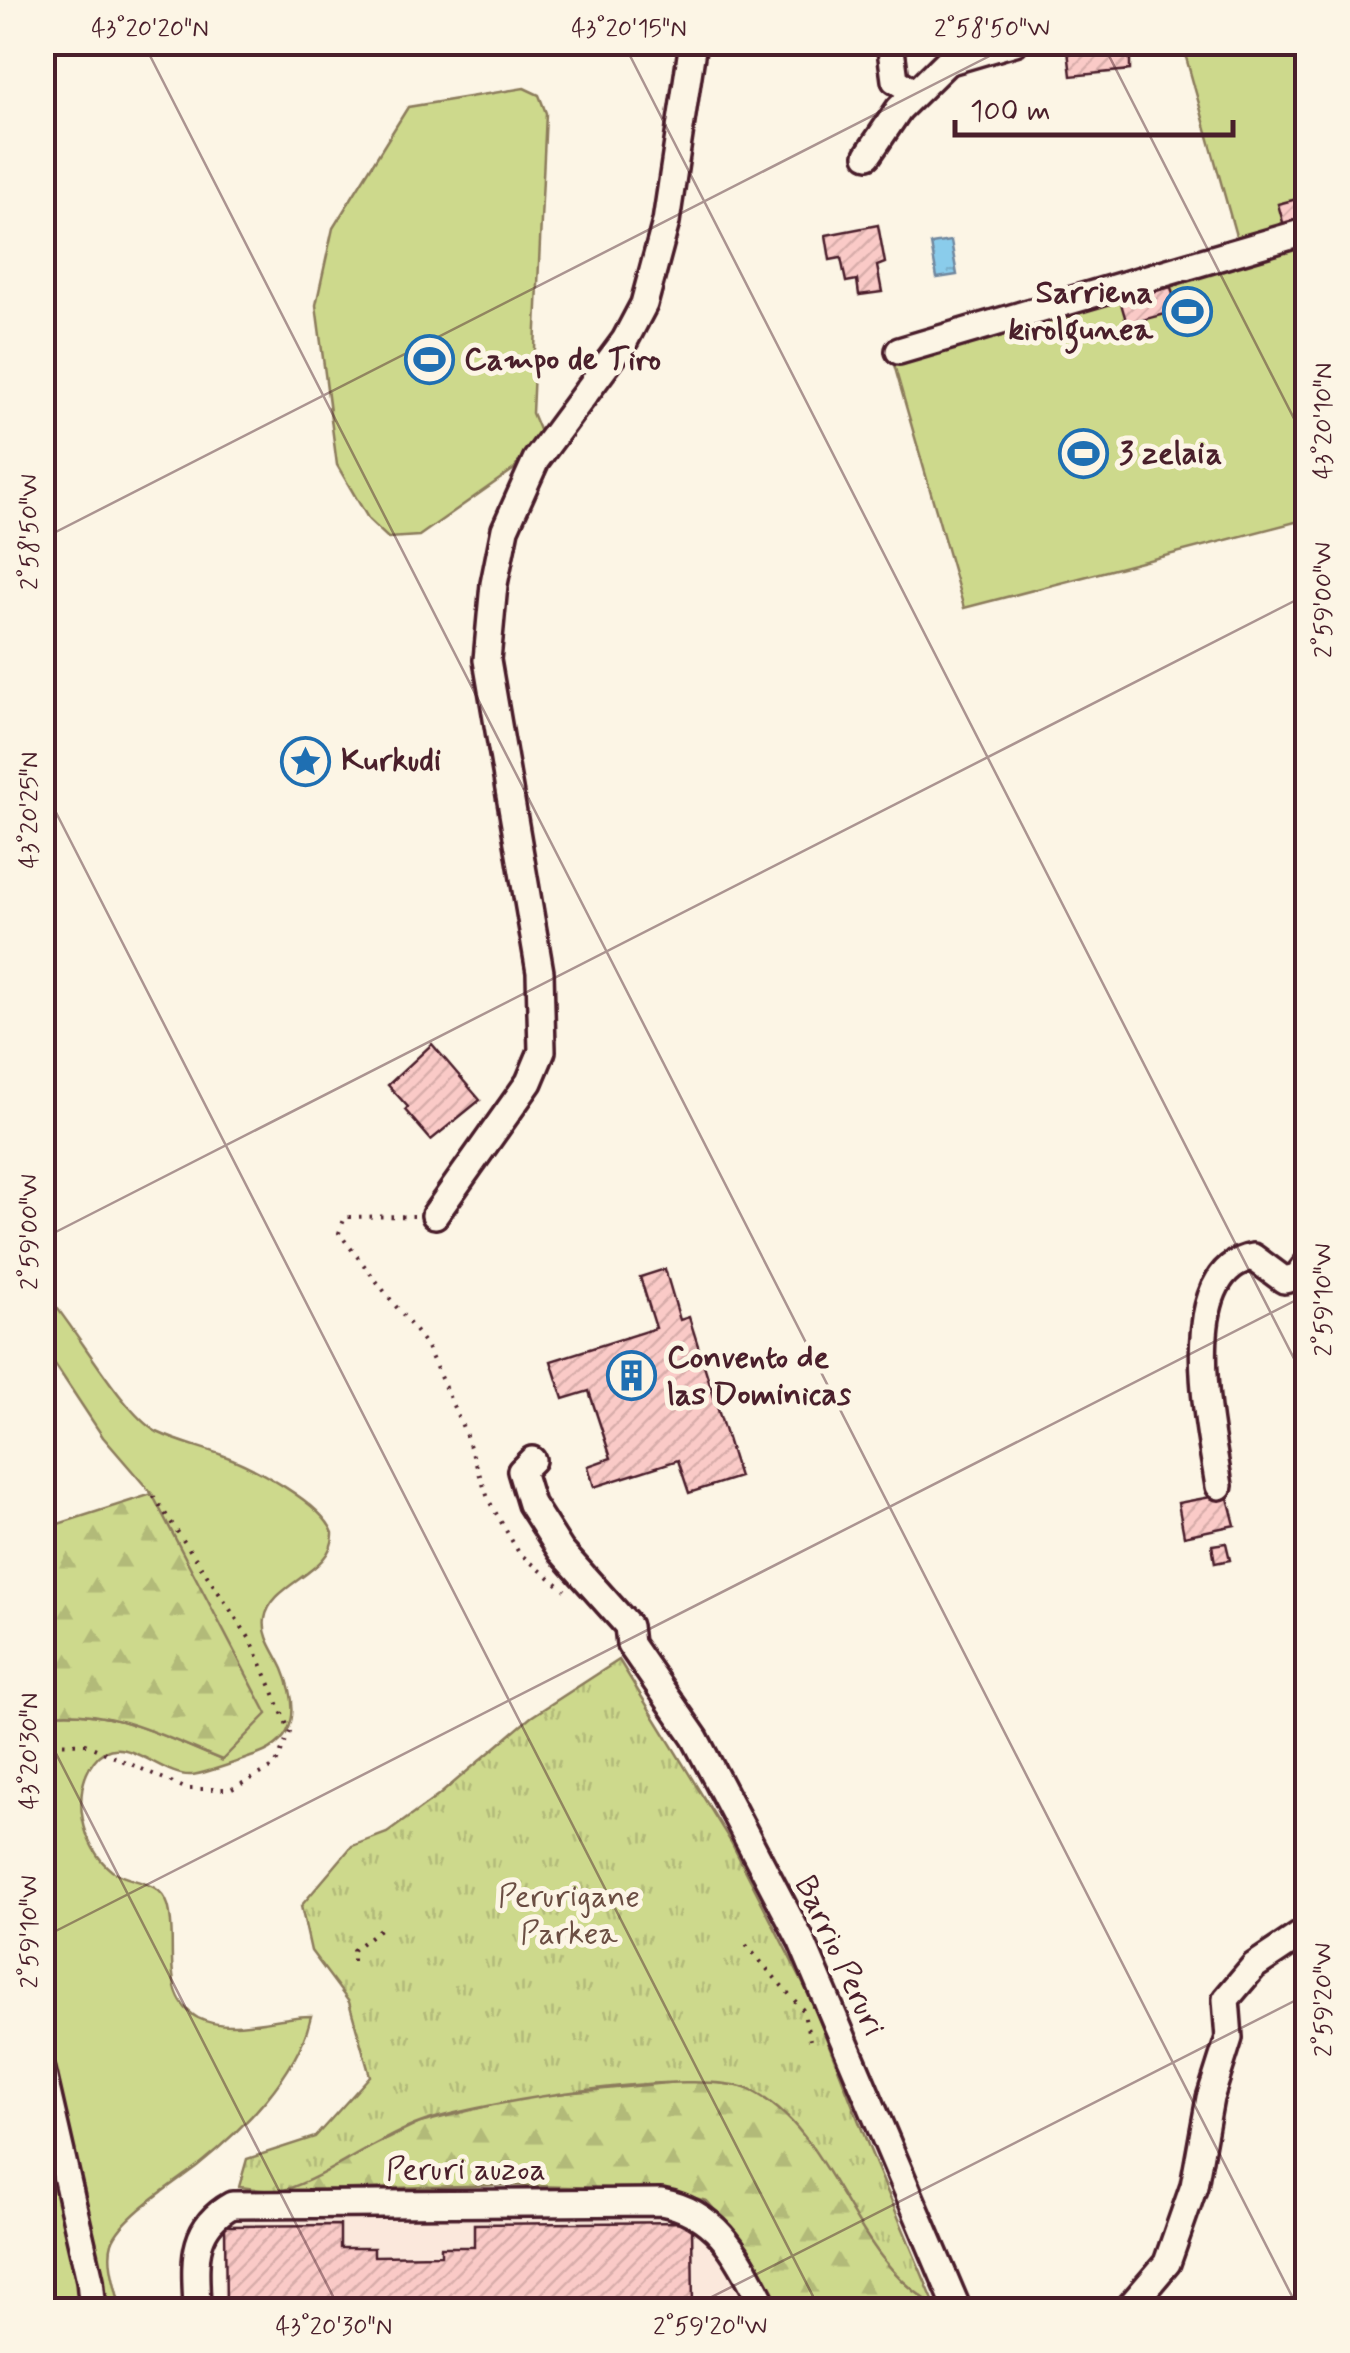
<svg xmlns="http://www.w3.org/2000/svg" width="1350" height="2353" font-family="Mynerve,sans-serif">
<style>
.built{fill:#fbe8dc}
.grass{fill:#cdd98c;stroke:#8c7c5c;stroke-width:2.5}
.forest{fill:url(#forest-firs);stroke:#8c7c5c;stroke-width:2.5}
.park{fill:url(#park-tufts);stroke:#8c7c5c;stroke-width:2.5}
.water{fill:url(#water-ripples);stroke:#70879e;stroke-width:2.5}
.building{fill:url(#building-hatch);stroke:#4a1f2b;stroke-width:2.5}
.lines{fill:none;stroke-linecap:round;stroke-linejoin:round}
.minor-casing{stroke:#4a1f2b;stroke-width:32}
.path{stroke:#4a1f2b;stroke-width:4;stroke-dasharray:2.5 8;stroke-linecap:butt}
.minor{stroke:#fcf5e5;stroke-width:25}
.ticks{fill:none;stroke:#4a1f2b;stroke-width:2.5;stroke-opacity:0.45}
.labels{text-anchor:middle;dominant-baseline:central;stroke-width:10;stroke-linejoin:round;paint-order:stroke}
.poi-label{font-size:32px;font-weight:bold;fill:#4a1f2b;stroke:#fcf5e5;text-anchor:start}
.park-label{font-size:32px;fill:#6b4e43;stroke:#fcf5e5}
.street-label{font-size:32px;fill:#4a1f2b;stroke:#fcf5e5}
.neatline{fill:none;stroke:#4a1f2b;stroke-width:4}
.ticks-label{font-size:25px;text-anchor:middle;fill:#4a1f2b}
</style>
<defs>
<pattern id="forest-firs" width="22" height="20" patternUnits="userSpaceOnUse" patternTransform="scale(2.5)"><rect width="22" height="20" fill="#cdd98c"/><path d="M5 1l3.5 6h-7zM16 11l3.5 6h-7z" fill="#b2ba79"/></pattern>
<pattern id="park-tufts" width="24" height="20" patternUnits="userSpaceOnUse" patternTransform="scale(2.5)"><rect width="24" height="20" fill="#cdd98c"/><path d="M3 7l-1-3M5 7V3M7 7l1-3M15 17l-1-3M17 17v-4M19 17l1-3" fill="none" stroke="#b2ba79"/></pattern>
<pattern id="water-ripples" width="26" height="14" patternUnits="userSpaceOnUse" patternTransform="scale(2.5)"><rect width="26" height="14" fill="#8acceb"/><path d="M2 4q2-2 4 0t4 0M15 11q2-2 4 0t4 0" fill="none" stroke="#79afca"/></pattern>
<pattern id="building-hatch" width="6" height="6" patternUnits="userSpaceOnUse" patternTransform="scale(2.5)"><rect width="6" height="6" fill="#facac7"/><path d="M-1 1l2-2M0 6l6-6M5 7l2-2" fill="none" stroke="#d8adab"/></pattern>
</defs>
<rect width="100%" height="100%" fill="#fcf5e5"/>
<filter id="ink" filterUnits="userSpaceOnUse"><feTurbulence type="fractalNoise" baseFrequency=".01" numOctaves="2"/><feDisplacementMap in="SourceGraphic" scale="20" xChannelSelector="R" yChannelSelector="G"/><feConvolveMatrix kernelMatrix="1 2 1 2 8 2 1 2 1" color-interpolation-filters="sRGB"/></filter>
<g filter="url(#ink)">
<!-- built -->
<path class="built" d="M698 2208 752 2310H223V2217Z"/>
<!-- grass -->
<path class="grass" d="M1182 43H1307V519L964 608 893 361 1243 261Z
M524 88 539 95 546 113 532 413 540 432 514 469 419 536 388 538 369 520 337 465 316 305 333 228 408 107Z
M42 1289C74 1324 122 1413 157 1432 178 1442 200 1447 222 1455 252 1466 322 1503 333 1533 334 1574 270 1582 265 1619 262 1637 276 1653 283 1669 298 1705 299 1740 257 1755 242 1760 205 1774 192 1775 161 1778 121 1726 94 1761 70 1792 82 1848 112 1871 131 1884 160 1879 168 1905 179 1939 158 1996 198 2018 231 2035 277 2016 311 2016 298 2075 242 2130 197 2166 176 2182 120 2218 112 2243 106 2262 117 2291 121 2310H43V1715C106 1705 165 1737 221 1760L152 1494 103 1437 43 1346Z"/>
<!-- forest -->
<path class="forest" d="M152 1494 267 1714 222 1760C165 1737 106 1705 43 1715V1525H55Z
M687 2081C705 2083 732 2082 749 2089 835 2128 847 2255 935 2305L937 2310H779L748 2249 707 2201 665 2190 502 2185 281 2191 420 2123 523 2097Z"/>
<!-- park -->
<path class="park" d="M619 1660 731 1842 811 1999 870 2150 935 2305C847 2255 837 2134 750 2090 701 2066 475 2103 420 2123 375 2139 329 2176 284 2190 271 2193 252 2188 239 2187L247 2159 315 2137 370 2076 349 2002 311 1951 301 1906 352 1846 387 1833 438 1796 531 1717Z"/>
<!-- water -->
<path class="water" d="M951 241 957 275 937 278 931 244Z"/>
<!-- building -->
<path class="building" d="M1067 42H1113L1116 57 1130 55V70L1071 76Z
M1308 196V219L1284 226 1278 204Z
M878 225 885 263 877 266 882 292 859 295 857 280 846 282 841 258 830 260 826 235Z
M1171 287 1177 311 1127 324 1120 300Z
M432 1044 480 1100 431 1140 405 1110 408 1107 388 1085Z
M665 1269 680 1320 689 1317 739 1477 689 1493 678 1460 594 1487 588 1466 611 1458 589 1391 563 1399 551 1361 656 1328 640 1277Z
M1227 1494 1235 1525 1184 1536 1178 1503Z
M1226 1543 1230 1560 1215 1563 1212 1545Z
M692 2222 693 2310H226L225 2226 340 2225V2248H374V2256L441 2255V2247H474V2224Z"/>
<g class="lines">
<defs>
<path id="minor" d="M890 42 895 80 914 92
M868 155 899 109 947 62 1015 42
M899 351 1308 231
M435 1215 529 1082 542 1051 540 972 487 660 494 584 505 529 536 460 625 340 644 304 666 222 693 42
M532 1460 521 1471 531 1504 561 1551 628 1626 630 1644 695 1738 802 1942 958 2310
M1219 1486C1211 1433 1174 1271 1253 1257L1284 1280 1297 1277 1308 1263
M42 2070 90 2280 93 2310
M197 2310C196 2267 188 2229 232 2205L661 2202C721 2213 740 2261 766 2310
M1127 2310 1167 2263 1194 2186 1210 2098 1229 2038 1226 1999 1254 1966 1308 1930"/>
</defs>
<!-- minor casing -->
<use href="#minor" class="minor-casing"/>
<!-- path -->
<path class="path" d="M414 1216 345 1217 339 1233 426 1345 464 1430 489 1501 519 1553 565 1590
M42 1743 85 1744 187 1789H232L275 1766 290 1732 252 1642 152 1494
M746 1945 803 2010 810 2040
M353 1961V1950L380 1929"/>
<!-- minor -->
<use href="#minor" class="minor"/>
</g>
</g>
<!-- ticks -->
<path class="ticks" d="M143 42 1299 2310M623 42 1308 1386M1102 42 1308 446M42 539 1017 42M42 785 820 2310M42 1239 1308 594M42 1726 340 2310M42 1938 1308 1294M686 2310 1308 1994"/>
<!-- icons -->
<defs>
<symbol id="stadium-ring" viewBox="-11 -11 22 22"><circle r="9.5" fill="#fcf5e5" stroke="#1f6fb2" stroke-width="1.5"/><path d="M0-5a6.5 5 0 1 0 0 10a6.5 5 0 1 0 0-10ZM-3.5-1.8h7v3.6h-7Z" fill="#1f6fb2"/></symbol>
<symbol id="sight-ring" viewBox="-11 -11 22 22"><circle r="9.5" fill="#fcf5e5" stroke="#1f6fb2" stroke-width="1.5"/><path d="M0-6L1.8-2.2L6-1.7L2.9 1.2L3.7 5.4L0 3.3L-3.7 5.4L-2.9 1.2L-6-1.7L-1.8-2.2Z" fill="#1f6fb2"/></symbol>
<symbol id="building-ring" viewBox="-11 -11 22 22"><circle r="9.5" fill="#fcf5e5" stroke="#1f6fb2" stroke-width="1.5"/><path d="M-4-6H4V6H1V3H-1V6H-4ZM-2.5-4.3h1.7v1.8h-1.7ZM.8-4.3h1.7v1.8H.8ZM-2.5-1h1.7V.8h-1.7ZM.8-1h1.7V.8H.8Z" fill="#1f6fb2"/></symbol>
</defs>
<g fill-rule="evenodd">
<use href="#stadium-ring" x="1160" y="284" width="55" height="55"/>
<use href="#stadium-ring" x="402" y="332" width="55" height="55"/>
<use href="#stadium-ring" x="1056" y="426" width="55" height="55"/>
<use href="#sight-ring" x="278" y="734" width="55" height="55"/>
<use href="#building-ring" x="604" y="1348" width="55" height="55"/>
</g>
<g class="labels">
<!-- poi labels -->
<g class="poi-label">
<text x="1153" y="293" text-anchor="end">Sarriena<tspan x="1153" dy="37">kirolgunea</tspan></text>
<text x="464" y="360">Campo de Tiro</text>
<text x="1119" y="454">3 zelaia</text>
<text x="341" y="761">Kurkudi</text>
<text x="667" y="1358">Convento de<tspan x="667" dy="37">las Dominicas</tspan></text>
</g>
<!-- park labels -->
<g class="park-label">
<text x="569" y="1897">Perurigane<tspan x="569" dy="37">Parkea</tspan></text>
</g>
<!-- street labels -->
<g class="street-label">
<text transform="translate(839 1956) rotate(65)">Barrio Peruri</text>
<text x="466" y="2170">Peruri auzoa</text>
</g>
</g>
<!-- margin -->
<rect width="1350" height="2353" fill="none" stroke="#fcf5e5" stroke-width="110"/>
<!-- scale -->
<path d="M955 120v15h278v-15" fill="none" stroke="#4a1f2b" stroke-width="5"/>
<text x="970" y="120" font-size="30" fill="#4a1f2b" stroke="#fcf5e5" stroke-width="8" paint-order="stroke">100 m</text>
<rect x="55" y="55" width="1240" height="2243" class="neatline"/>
<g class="ticks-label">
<text x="150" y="36">43°20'20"N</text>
<text x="629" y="36">43°20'15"N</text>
<text x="992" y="36">2°58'50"W</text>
<text transform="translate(1322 421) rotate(-90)" y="9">43°20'10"N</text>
<text transform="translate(28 532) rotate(-90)" y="9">2°58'50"W</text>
<text transform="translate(1322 600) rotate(-90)" y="9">2°59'00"W</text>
<text transform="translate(28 810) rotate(-90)" y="9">43°20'25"N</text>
<text transform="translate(28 1232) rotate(-90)" y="9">2°59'00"W</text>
<text transform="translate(1322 1300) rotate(-90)" y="9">2°59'10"W</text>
<text transform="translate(28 1751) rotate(-90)" y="9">43°20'30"N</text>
<text transform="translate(28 1932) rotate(-90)" y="9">2°59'10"W</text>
<text transform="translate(1322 2000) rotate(-90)" y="9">2°59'20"W</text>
<text x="334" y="2334">43°20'30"N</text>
<text x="710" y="2334">2°59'20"W</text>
</g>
</svg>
